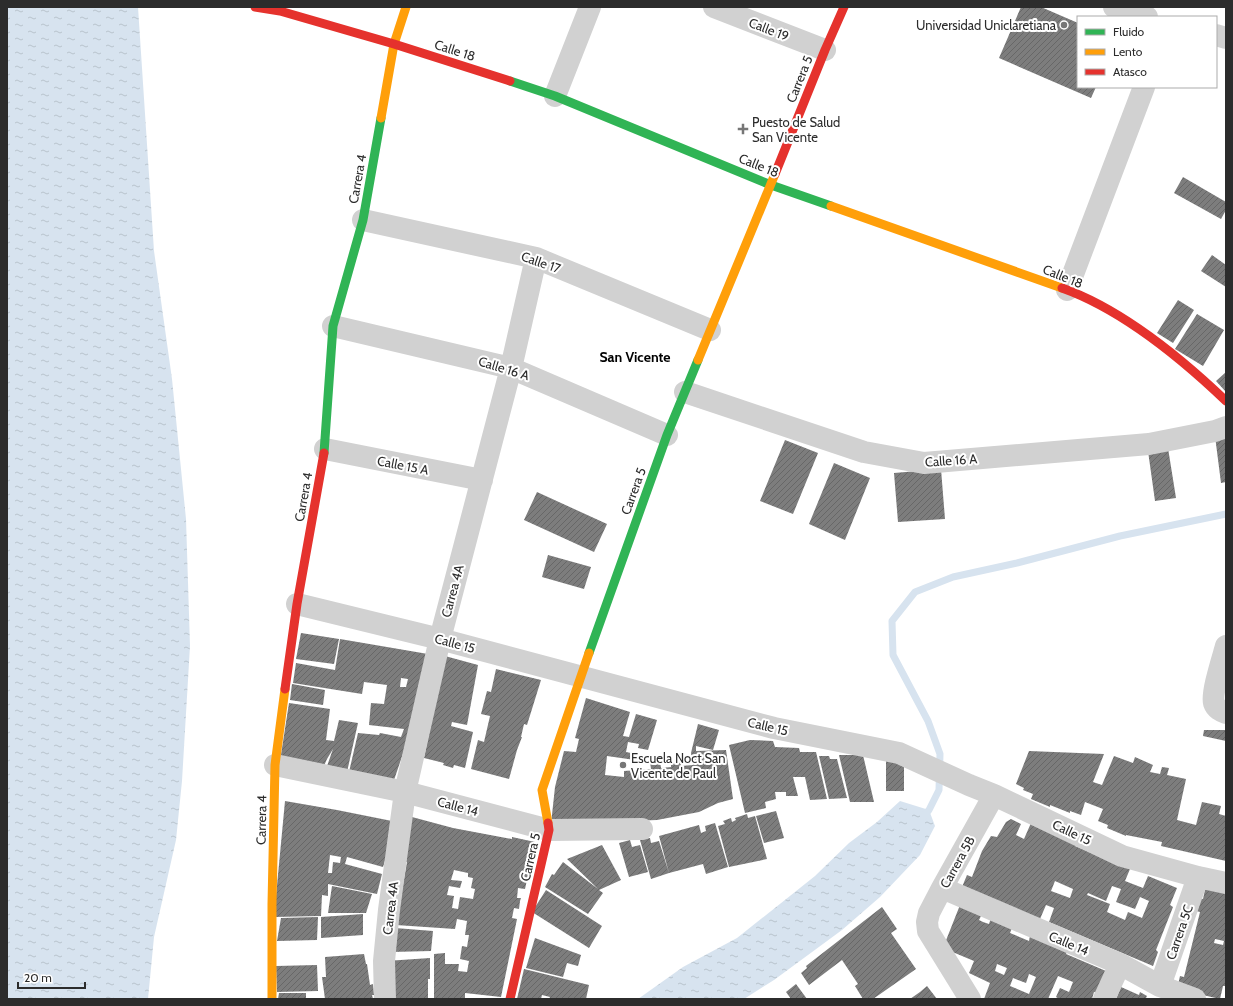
<svg xmlns="http://www.w3.org/2000/svg" width="1233" height="1006" font-family="Cabin,sans-serif">
<style>
.water{fill:url(#water-ripples)}
.lines{fill:none;stroke-linecap:round;stroke-linejoin:round}
.stream{stroke:#d7e3ef;stroke-width:7}
.building{fill:url(#building-hatch);fill-rule:evenodd}
.street{stroke:#d1d1d1;stroke-width:22}
.fast{stroke:#30b455;stroke-width:9}
.slow{stroke:#ff9f0a;stroke-width:9}
.jam{stroke:#e5322d;stroke-width:9}
.poi-dot{fill:#767676;stroke:#fff;stroke-width:1.5}
.labels{text-anchor:middle;dominant-baseline:central;stroke-width:4;stroke-linejoin:round;paint-order:stroke}
.poi-label{font-size:13px;fill:#2c2c2c;stroke:#fff;text-anchor:start}
.street-label{font-size:13px;fill:#2c2c2c;stroke:#fff}
.neighbourhood-label{font-size:14px;font-weight:bold;fill:#000;stroke:#fff}
</style>
<defs>
<pattern id="water-ripples" width="26" height="14" patternUnits="userSpaceOnUse"><rect width="26" height="14" fill="#d7e3ef"/><path d="M2 4q2-2 4 0t4 0M15 11q2-2 4 0t4 0" fill="none" stroke="#b9c3cd"/></pattern>
<pattern id="building-hatch" width="6" height="6" patternUnits="userSpaceOnUse"><rect width="6" height="6" fill="#7d7d7d"/><path d="M-1 1l2-2M0 6l6-6M5 7l2-2" fill="none" stroke="#676767"/></pattern>
</defs>
<rect width="100%" height="100%" fill="#fff"/>
<!-- water -->
<path class="water" d="M7 7H138L154 251 172 379 186 519 190 646 182 781 176 840 154 937 148 999H7Z
M900 801 929 810 935 826 920 855 880 897 842 930 774 980 744 999H638L683 967 737 938 815 876 849 843 877 822Z"/>
<g class="lines">
<!-- stream -->
<path class="stream" d="M924 816 929 810 939 790 940 754 928 721 893 655 892 621 915 592 953 577 1017 563 1120 536 1226 514"/>
</g>
<!-- building -->
<path class="building" d="M1021 7H1041L1078 23V87H1096L1091 98 999 58Z
M1183 177 1226 202V210L1221 219 1174 193Z
M1212 255 1226 265V287L1201 271Z
M1178 300 1194 310 1173 343 1157 333Z
M1197 314 1224 330 1203 366 1175 349Z
M1226 372V392L1216 381Z
M1226 435V482L1221 483 1215 436Z
M785 440 818 453 793 514 760 501Z
M1168 448 1176 498 1155 501 1148 451Z
M834 463 870 478 845 540 809 524Z
M941 469 945 519 898 522 894 473Z
M537 492 607 524 594 552 524 520Z
M548 555 591 567 584 589 542 577Z
M301 633 339 639 334 664 296 659Z
M340 639 428 654 419 707 394 780 349 772 358 733 379 735 380 733 401 737 404 729 369 725 371 703 384 704 387 685 364 682 362 694 293 683 296 663 335 670ZM401 678 408 679 406 687H400Z
M445 656 478 665 467 725 452 722 451 726 473 732 465 768 454 765 453 768 443 765 444 763 424 758Z
M496 669 541 680 527 725 524 724 521 737H522L517 750 509 779 471 769 478 740 484 742 490 716 481 714 487 691 491 692Z
M292 684 325 690 323 705 290 700Z
M586 698 630 712 623 736 629 737 636 714 657 720 648 750 638 748 639 744 628 742 626 752 636 754 635 760 607 756 605 775 624 777V771L651 769 650 761H660L661 768 671 767V763L681 762V766L693 765 691 753 698 724 719 730 713 750 696 746V751L726 750 733 799 718 803 699 812 657 820 551 824 555 787 564 751 576 752 579 739 575 738Z
M289 703 330 709 326 740 334 741 339 720 358 723 347 772 326 769 333 749 327 759 323 768 280 761Z
M1204 730H1226V741L1203 736Z
M750 740 773 741 775 747 799 748 800 752H816L827 799 810 800 805 777H793L798 796H786V792H775L776 799 765 802 766 808 745 813 729 745Z
M1029 751 1104 754 1093 782 1102 785 1114 756 1133 763 1135 757 1153 765 1150 772 1160 774 1162 767 1169 768 1167 775 1186 779 1177 820 1196 825 1202 802 1221 806 1219 814 1226 816V861L1161 846 1162 842 1126 835V836L1107 828 1108 825 1098 821 1103 809 1085 802 1081 815 1070 811V813L1050 805V807L1031 799 1033 794 1023 790 1024 788 1016 784Z
M839 755H863L874 802H850Z
M819 756H829L830 759H837L847 798 829 799Z
M886 760H904V791H886Z
M285 801 337 810 397 822 383 867 347 857 345 864 382 874 377 894 328 884V896L322 895 321 916 274 917ZM330 855 341 857 340 863 333 862 332 873H328Z
M776 811 784 838 764 843 756 816Z
M747 814 748 818 755 816 767 859 729 867 718 826 725 824 723 821 731 818 732 822 736 820 735 818Z
M412 817 453 828 512 839V837L535 842 525 889 518 888 517 898H521L520 901 519 909 514 908 512 918 517 919 501 997 465 993V999H434V954L445 953V964H459L458 971 467 972 469 961 460 959 462 946 467 947 469 935H465L467 921 457 919 455 929 396 925 407 862 402 861ZM454 870 468 873V877L473 878 471 888 475 889 473 899 460 897 458 909 452 908 454 896 447 895 449 886 460 888 462 881 451 880Z
M1011 819 1021 824 1016 835 1024 839 1031 823 1076 843 1075 846 1130 869 1125 881 1143 888 1148 876 1177 888 1170 905 1173 907 1156 950 1158 952 1153 966 1049 922 1054 908 1046 905 1040 919 962 887 967 875 972 877 982 851 991 836 997 837 1006 822ZM1055 881 1073 889 1070 898 1051 891ZM1112 886 1121 889 1116 902 1135 909 1140 897 1149 901 1142 918 1128 912 1125 920 1107 912 1110 904 1087 895 1088 893 1106 901Z
M715 823 728 867 706 874 703 864 669 873 659 836 699 825 701 833 706 831 705 826Z
M650 838 651 843 659 841 669 873 651 879 640 840Z
M630 840 632 847 640 845 648 872 629 877 619 843Z
M602 845 621 880 599 890 603 893 588 914 545 887 552 874 554 875 563 862 598 889 567 859Z
M1206 885 1226 889V986H1223L1220 999 1177 989 1180 976 1184 977 1200 912 1196 911 1199 898 1203 899ZM1215 939 1224 941 1223 945 1214 943Z
M332 886 372 894 366 913H328Z
M546 890 602 926 589 948 532 912Z
M960 905 982 914 979 920 983 922 989 924 991 918 1012 928 1010 933 1029 941 1030 936 1067 952 1066 954 1106 971 1097 993 1094 992 1092 999H1059L1056 997 1060 988 1069 992 1073 982 1058 976 1048 999H984L990 983 969 973 974 961 943 948ZM997 964 1007 968 1004 975 995 971ZM1029 974 1036 977 1029 994 1010 986 1013 978 1026 983Z
M882 907 897 929 891 933 916 969 873 999H863L855 986 858 984 842 960 809 985 801 973 807 968 806 966Z
M363 914V935L321 938V917Z
M318 917 317 940 277 941 281 918Z
M395 928 433 931 431 951 391 952Z
M535 938 581 955 578 966 567 963 563 977 526 968Z
M364 954 366 964H367L370 985 373 984 374 995H372L373 999H325L322 977H326L325 957Z
M430 958V979H428V999H390L386 961Z
M317 965 318 991 277 992 276 966Z
M524 969 589 985 586 999H549L550 997 542 995 541 999H517Z
M796 984 807 999H791L786 992Z
M927 986 937 999H910L920 992Z
M1121 987 1139 995 1140 992 1147 996 1146 998 1150 999H1116Z
M279 993H306V999H278Z"/>
<g class="lines">
<!-- street -->
<path class="street" d="M714 7 825 50
M1114 7 1147 17
M1216 35 1226 38
M555 96 590 7
M363 220 536 258 710 330
M1067 290 1144 87
M333 326 511 368 667 435
M685 392 864 452 924 463 1149 444 1215 431 1226 427
M325 449 482 480
M297 604 440 639 774 728 899 753 969 785 994 795 1122 856 1198 877 1226 883
M1226 646C1223 657 1211 694 1214 703 1216 709 1221 711 1226 713
M275 765 405 792 549 830 642 829
M942 888 1120 964 1160 986 1195 999
M1160 986 1198 877
M385 999 384 961 389 910 405 792 440 639 511 368 536 258
M970 999 928 931 927 922 929 913 942 888 994 795
M1104 999 1120 964"/>
<!-- fast -->
<path class="fast" d="M510 81 555 96 771 185 831 206
M324 453 333 326 363 220 381 118
M589 653 667 435 698 360"/>
<!-- slow -->
<path class="slow" d="M381 118 394 44 406 7
M831 206 1062 288
M698 360 775 174
M548 823 542 790 589 653
M272 999V904L275 765 285 689"/>
<!-- jam -->
<path class="jam" d="M255 7 280 11 394 44 510 81
M775 174 825 50 844 7
M1062 288C1121 309 1181 358 1226 401
M285 689 297 604 324 453
M510 999 549 830 548 823"/>
</g>
<!-- markers -->
<g class="poi-dot">
<circle cx="1064" cy="25" r="4"/>
<path d="M741 123h4v4h4v4h-4v4h-4v-4h-4v-4h4z"/>
<circle cx="623" cy="765" r="4"/>
</g>
<g class="labels">
<!-- poi labels -->
<g class="poi-label">
<text x="1056" y="25" text-anchor="end">Universidad Uniclaretiana</text>
<text x="752" y="122">Puesto de Salud<tspan x="752" dy="15">San Vicente</tspan></text>
<text x="631" y="758">Escuela Noct San<tspan x="631" dy="15">Vicente de Paul</tspan></text>
</g>
<!-- street labels -->
<g class="street-label">
<text transform="translate(769 29) rotate(21)">Calle 19</text>
<text transform="translate(455 50) rotate(18)">Calle 18</text>
<text transform="translate(799 79) rotate(-68)">Carrera 5</text>
<text transform="translate(759 165) rotate(22)">Calle 18</text>
<text transform="translate(357 179) rotate(-80)">Carrera 4</text>
<text transform="translate(541 262) rotate(19)">Calle 17</text>
<text transform="translate(1063 276) rotate(22)">Calle 18</text>
<text transform="translate(504 368) rotate(17)">Calle 16 A</text>
<text transform="translate(951 460) rotate(-4)">Calle 16 A</text>
<text transform="translate(403 465) rotate(11)">Calle 15 A</text>
<text transform="translate(633 491) rotate(-70)">Carrera 5</text>
<text transform="translate(303 497) rotate(-80)">Carrera 4</text>
<text transform="translate(452 591) rotate(-75)">Carrea 4A</text>
<text transform="translate(455 643) rotate(15)">Calle 15</text>
<text transform="translate(768 726) rotate(13)">Calle 15</text>
<text transform="translate(458 806) rotate(15)">Calle 14</text>
<text transform="translate(261 820) rotate(-89)">Carrera 4</text>
<text transform="translate(1072 832) rotate(25)">Calle 15</text>
<text transform="translate(530 857) rotate(-77)">Carrera 5</text>
<text transform="translate(957 862) rotate(-61)">Carrera 5B</text>
<text transform="translate(390 908) rotate(-83)">Carrea 4A</text>
<text transform="translate(1179 932) rotate(-71)">Carrera 5C</text>
<text transform="translate(1069 943) rotate(23)">Calle 14</text>
</g>
<!-- neighbourhood labels -->
<g class="neighbourhood-label">
<text x="635" y="357">San Vicente</text>
</g>
</g>
<!-- border -->
<rect width="1233" height="1006" fill="none" stroke="#2c2c2c" stroke-width="16"/>
<!-- legend -->
<rect x="1077" y="16" width="140" height="72" fill="#ffffff" stroke="#ababab"/>
<rect x="1085" y="29" width="20" height="6" fill="#30b455" stroke="#ababab"/>
<text x="1113" y="36" font-size="12" fill="#2c2c2c">Fluido</text>
<rect x="1085" y="49" width="20" height="6" fill="#ff9f0a" stroke="#ababab"/>
<text x="1113" y="56" font-size="12" fill="#2c2c2c">Lento</text>
<rect x="1085" y="69" width="20" height="6" fill="#e5322d" stroke="#ababab"/>
<text x="1113" y="76" font-size="12" fill="#2c2c2c">Atasco</text>
<!-- scale -->
<path d="M18 982v6h67v-6" fill="none" stroke="#2c2c2c" stroke-width="2"/>
<text x="24" y="982" font-size="12" fill="#2c2c2c" stroke="#ffffff" stroke-width="3" paint-order="stroke">20 m</text>
</svg>
